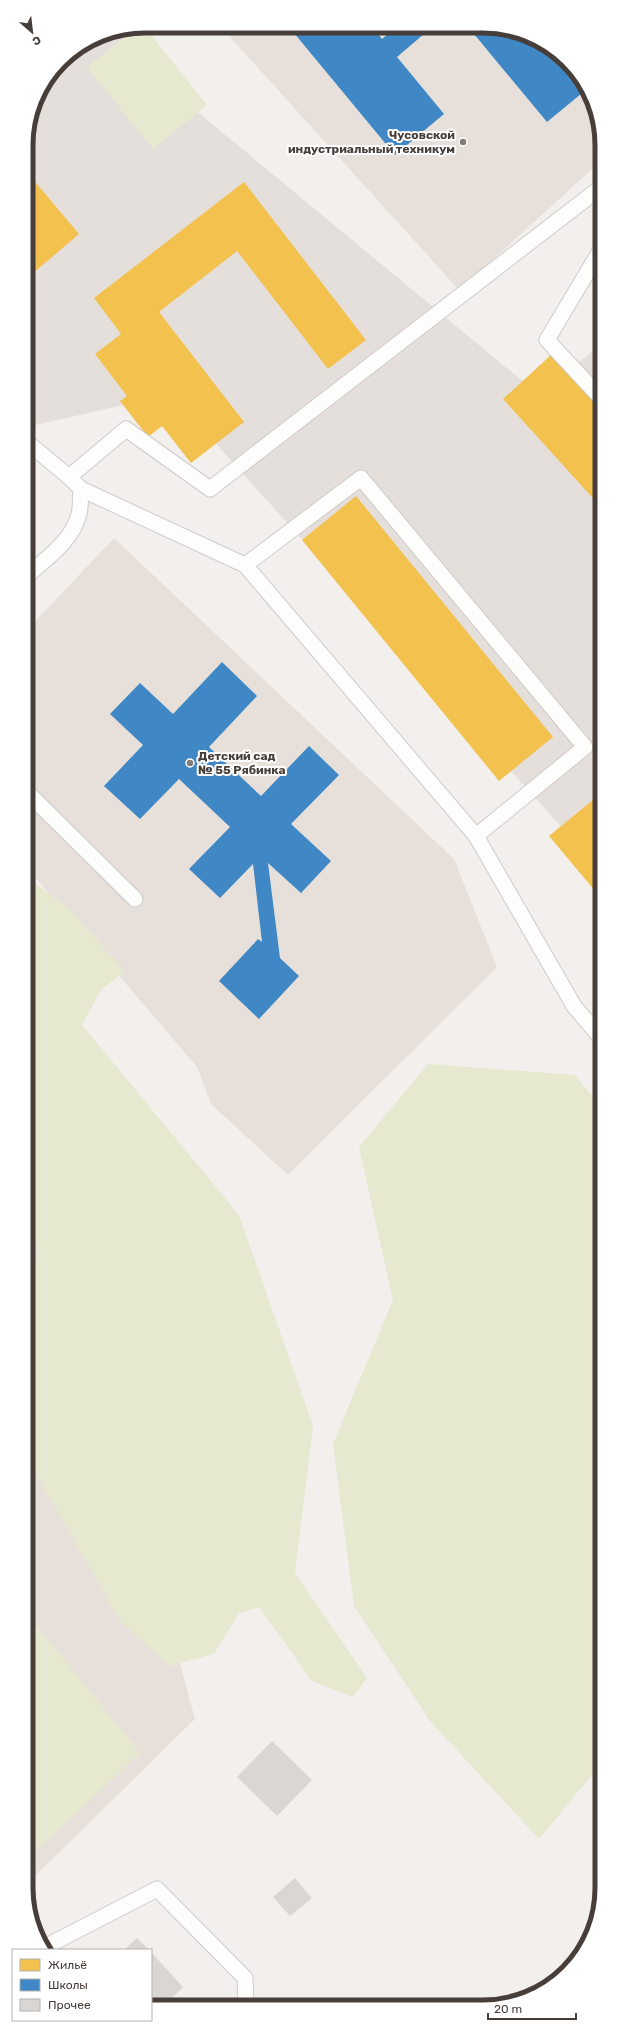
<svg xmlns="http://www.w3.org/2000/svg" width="628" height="2033" font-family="Rubik,sans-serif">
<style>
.residential{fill:#e5dfdc}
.education{fill:#e7e0da}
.green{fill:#e6e8d0}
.homes{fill:#f2c14e}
.schools{fill:#3f88c5}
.building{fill:#dad6d4}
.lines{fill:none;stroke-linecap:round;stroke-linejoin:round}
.lane-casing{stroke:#cecbc9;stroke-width:17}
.lane{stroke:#fdfdfc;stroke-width:15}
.poi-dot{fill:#837c78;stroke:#fff;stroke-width:1.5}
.labels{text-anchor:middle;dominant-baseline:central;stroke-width:4;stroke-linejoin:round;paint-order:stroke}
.poi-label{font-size:12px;font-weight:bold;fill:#473e39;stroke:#fff;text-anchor:end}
.rim{fill:none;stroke:#473e39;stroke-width:5}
</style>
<rect width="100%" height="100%" fill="#f2efed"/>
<!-- residential -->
<path class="residential" d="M121 31 171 90 537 393 600 346 601 871 171 394 27 427 26 138 35 100 61 61 100 35Z"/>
<!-- education -->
<path class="education" d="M220 26 506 28 542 42 567 61 590 92 600 122V162L459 290Z
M114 538 454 859 497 967 288 1175 211 1104 197 1067 27 868V630Z
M27 1205 66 1244 195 1719 28 1883Z"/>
<!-- green -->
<path class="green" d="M144 26 207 105 153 149 87 67 136 28Z
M27 877 69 909 125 971 101 990 82 1025 239 1215 313 1426 295 1573 367 1678 353 1697 312 1681 259 1607 239 1613 214 1654 169 1666 121 1622 28 1460V1300L39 1251 27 1217Z
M428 1064 575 1075 601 1107 602 1763 539 1839 430 1721 354 1606 333 1444 393 1300 359 1147Z
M28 1615 140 1753 28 1859Z"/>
<!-- homes -->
<path class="homes" d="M26 171 79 234 32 274 26 267Z
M244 182 366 340 328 369 237 251 159 312 244 422 191 463 162 426 148 437 120 401 127 396 95 354 121 334 94 298Z
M551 355 600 409V506L503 399Z
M356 496 553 737 499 781 302 540Z
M599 795 601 797V898L549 836Z"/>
<!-- schools -->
<path class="schools" d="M289 27H373L382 39 395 28H431L397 57 444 114 395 155Z
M469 28H506L542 42 567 61 587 89 547 122Z
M222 662 257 696 209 747 261 796 309 746 339 775 291 824 331 861 301 893 268 863 280 958 299 976 259 1019 219 981 258 939 262 942 253 864 220 898 189 869 230 827 179 779 140 819 104 786 143 745 110 714 140 683 173 714Z"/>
<!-- building -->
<path class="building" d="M272 1741 312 1780 277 1816 237 1777Z
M295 1878 312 1898 290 1916 273 1897Z
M137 1938 149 1950H124Z
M151 1952 183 1987 165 2005H151Z"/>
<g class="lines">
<defs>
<path id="lane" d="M600 251 547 340 600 397
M27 442 69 477 81 489 245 565 476 836 574 1006 601 1038
M69 477 126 429 210 489 600 188
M245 565 361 478 585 747 476 836
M27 576C46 558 72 542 79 514 81 507 80 497 81 489
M27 792 135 899
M43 1948 157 1889 245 1978 246 2005"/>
</defs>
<!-- lane casing -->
<use href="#lane" class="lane-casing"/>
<!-- lane -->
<use href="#lane" class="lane"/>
</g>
<!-- markers -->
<g class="poi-dot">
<circle cx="463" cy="142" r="4"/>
<circle cx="190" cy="763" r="4"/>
</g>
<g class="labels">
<!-- poi labels -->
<g class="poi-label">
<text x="455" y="135">Чусовской<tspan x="455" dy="14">индустриальный техникум</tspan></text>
<text x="198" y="756" text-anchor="start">Детский сад<tspan x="198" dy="14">№ 55 Рябинка</tspan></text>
</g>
</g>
<!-- crop -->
<path d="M0 0H628V2033H0ZM145 33H483A112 112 0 0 1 595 145V1888A112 112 0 0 1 483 2000H145A112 112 0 0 1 33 1888V145A112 112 0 0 1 145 33Z" fill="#fff" fill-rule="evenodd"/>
<path class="rim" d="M145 33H483A112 112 0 0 1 595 145V1888A112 112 0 0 1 483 2000H145A112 112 0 0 1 33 1888V145A112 112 0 0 1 145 33Z"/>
<!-- legend -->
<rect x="12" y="1949" width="140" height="72" fill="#ffffff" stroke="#b5b2b0"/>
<rect x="20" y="1959" width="20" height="12" fill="#f2c14e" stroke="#b5b2b0"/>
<text x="48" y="1969" font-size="12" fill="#473e39">Жильё</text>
<rect x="20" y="1979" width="20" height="12" fill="#3f88c5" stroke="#b5b2b0"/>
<text x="48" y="1989" font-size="12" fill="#473e39">Школы</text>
<rect x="20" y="1999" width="20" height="12" fill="#dad6d4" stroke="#b5b2b0"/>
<text x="48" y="2009" font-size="12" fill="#473e39">Прочее</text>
<!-- north arrow -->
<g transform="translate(32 32) rotate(152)" stroke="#ffffff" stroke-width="3" paint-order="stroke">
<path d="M0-3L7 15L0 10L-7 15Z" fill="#473e39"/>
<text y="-6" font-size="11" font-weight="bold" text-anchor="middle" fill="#473e39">С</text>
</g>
<!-- scale -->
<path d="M488 2013v6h88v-6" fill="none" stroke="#473e39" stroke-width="2"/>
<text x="494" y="2013" font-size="12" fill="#473e39" stroke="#ffffff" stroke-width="3" paint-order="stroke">20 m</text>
</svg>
